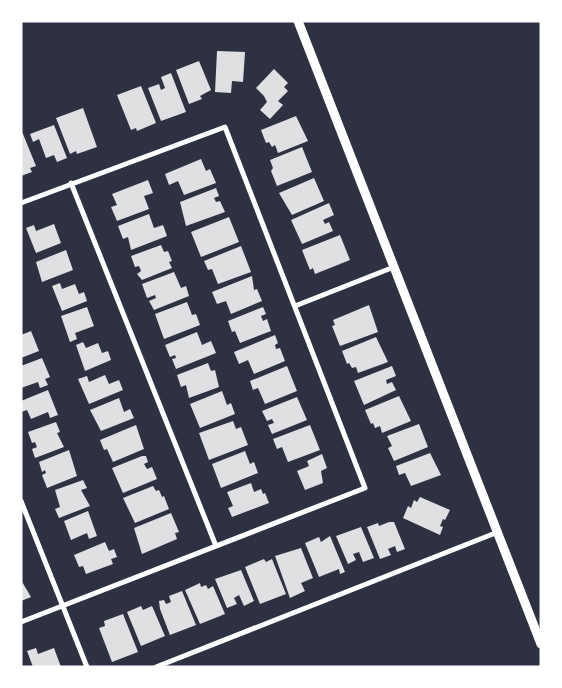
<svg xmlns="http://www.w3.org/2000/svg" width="562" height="688" font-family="Overpass,sans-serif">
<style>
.building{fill:#e0e0e3}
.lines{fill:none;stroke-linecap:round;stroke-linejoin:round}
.minor{stroke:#fff;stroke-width:5}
.tertiary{stroke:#fff;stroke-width:9}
</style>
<rect width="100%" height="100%" fill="#2d3142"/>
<!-- building -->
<path class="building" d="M217 51 245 52 243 82 232 81 231 93 215 92Z
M199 61 211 90 200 96 202 99 189 104 176 70Z
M274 69 288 83 284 87 288 91 278 101 283 105 270 119 260 110 267 102 264 96 256 88Z
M171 73 186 112 161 121 148 88 159 84 161 90 165 88 161 77Z
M141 86 156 123 137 131 136 128 131 130 117 95Z
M83 108 97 147 77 154 76 151 70 154 56 118Z
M296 116 308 141 278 153 275 145 272 147 269 142 266 143 261 130Z
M54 125 67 158 57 162 54 155 46 158 39 139 33 142 30 134Z
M21 129 36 166 30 168 32 172 21 176Z
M302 147 312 172 277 186 271 171 273 168 270 160Z
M201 159 206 171 210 169 216 183 184 195 178 181 169 185 165 174Z
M314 178 324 201 292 215 279 193Z
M148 180 153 193 144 196 149 209 117 221 111 207 117 205 112 194Z
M216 188 219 196 214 198 216 202 220 201 225 212 186 226 180 202Z
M329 203 334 215 323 220 325 224 329 222 333 231 302 244 291 220Z
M149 214 154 228 163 225 167 236 131 250 128 237 123 239 118 226Z
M229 217 239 242 201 257 191 232Z
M54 224 61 243 36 253 26 228 34 225 36 231Z
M340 235 350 260 315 274 313 268 310 270 302 250Z
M161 245 164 252 168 251 172 261 169 262 172 268 142 280 137 274 141 271 139 266 135 267 131 256Z
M241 246 251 272 218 284 212 269 208 270 204 261Z
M66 250 73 270 42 282 36 262Z
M174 272 181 288 186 286 189 296 154 310 149 301 156 298 155 295 147 298 142 284Z
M252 276 254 290 257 289 262 301 231 314 226 301 217 304 212 292Z
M60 283 62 289 75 284 79 294 84 292 87 301 62 311 52 286Z
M187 302 192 315 196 314 200 325 164 339 155 314Z
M369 305 378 332 340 346 332 326 335 325 333 320Z
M87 307 94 326 75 333 77 339 70 342 61 316Z
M263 307 266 314 261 316 263 321 267 319 271 331 240 343 235 331 232 332 228 321Z
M31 331 39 351 21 358V335Z
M197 332 202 345 211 341 216 353 176 369 172 359 176 358 175 355 170 357 165 345Z
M275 335 278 343 275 345 276 349 280 348 285 361 254 374 248 360 239 364 234 352Z
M376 337 388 362 358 373 356 367 352 368 349 363 347 364 342 351Z
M83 342 86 348 98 343 102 353 108 351 111 360 85 371 76 345Z
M42 358 50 377 45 379 48 385 40 388 38 382 21 388V366Z
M208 363 211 371 215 370 219 387 189 398 186 385 181 387 177 375Z
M287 366 297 391 265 404 258 388 253 390 250 381Z
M392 366 396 376 386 380 387 384 392 382 396 390 364 405 354 381Z
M105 375 109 384 119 380 123 390 89 404 78 379 87 376 89 382Z
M48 390 58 415 50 418 48 412 31 419 27 410 21 412V401Z
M222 391 227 405 231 403 235 414 200 428 190 404Z
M399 396 411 421 382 433 380 426 375 428 373 423 371 424 365 410Z
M297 397 307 420 272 434 268 425 274 423 272 419 267 421 262 411Z
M119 398 124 412 130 409 134 418 101 431 90 410Z
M233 421 236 429 241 427 248 445 209 460 199 433Z
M56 422 60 432 57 433 64 447 35 458 32 449 37 447 35 442 32 443 28 432Z
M419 424 428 447 394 461 388 448 392 446 387 436Z
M136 425 144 449 113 462 107 449 104 450 100 440Z
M310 425 320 450 288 462 282 447 277 449 273 439Z
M69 450 77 476 47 488 42 475 46 473 45 470 42 472 39 462Z
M245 451 250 464 254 462 258 473 221 488 212 464Z
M430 453 441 475 411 486 405 473 399 475 396 466Z
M322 454 327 468 321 471 323 483 305 490 297 471 309 466 307 461Z
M142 456H146L148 462 144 464 147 469 152 467 157 479 123 493 112 468Z
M83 480 87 488 81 490 90 506 59 518 55 509 60 507 55 490Z
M251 483 254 492 261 489 263 494 265 493 269 503 232 517 228 508 233 506 227 492Z
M153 486 156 491 159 490 162 497 164 496 169 509 135 523 123 498Z
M420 497 450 510 445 520 443 519 440 526 443 527 440 535 403 518 408 506 411 508 414 500 417 502Z
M88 511 97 536 89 539 87 533 71 540 64 521Z
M171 513 179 532 175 533 177 539 142 554 134 528Z
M389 522H394L405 549 397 552 395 546 388 549 391 555 380 559 367 527 378 523 379 526Z
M361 527 374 558 363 562 359 552 353 554 356 560 348 564 336 536Z
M330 536 345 572 340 574 339 569 319 577 305 543 319 537 321 542Z
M105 542 109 551 114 549 117 557 111 559 113 564 86 574 83 566 79 567 74 555Z
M301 548 313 578 301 583 305 591 290 598 275 556Z
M264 559 266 562 272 559 286 594 260 604 245 567Z
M241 570 254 601 244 606 239 595 234 598 237 604 227 608 215 579Z
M21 580 31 597 21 601Z
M200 583 201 587 206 585 208 589 213 586 225 614 200 624 185 590Z
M182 591 196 625 170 635 160 609 159 601 164 600 166 604 171 602 169 596Z
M141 606 143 610 152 606 165 636 141 646 127 612Z
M123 614 138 652 112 662 99 628 105 626 104 621Z
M36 648 38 654 54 648 61 667H33L27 651Z"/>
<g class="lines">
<!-- minor -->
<path class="minor" d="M71 183 216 546
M21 203 225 127 365 488 21 622
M295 306 394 267
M21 501 87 667
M156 667 498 532"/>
<!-- tertiary -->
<path class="tertiary" d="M298 21 541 644"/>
</g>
<!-- border -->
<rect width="562" height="688" fill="none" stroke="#ffffff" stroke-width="45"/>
</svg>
